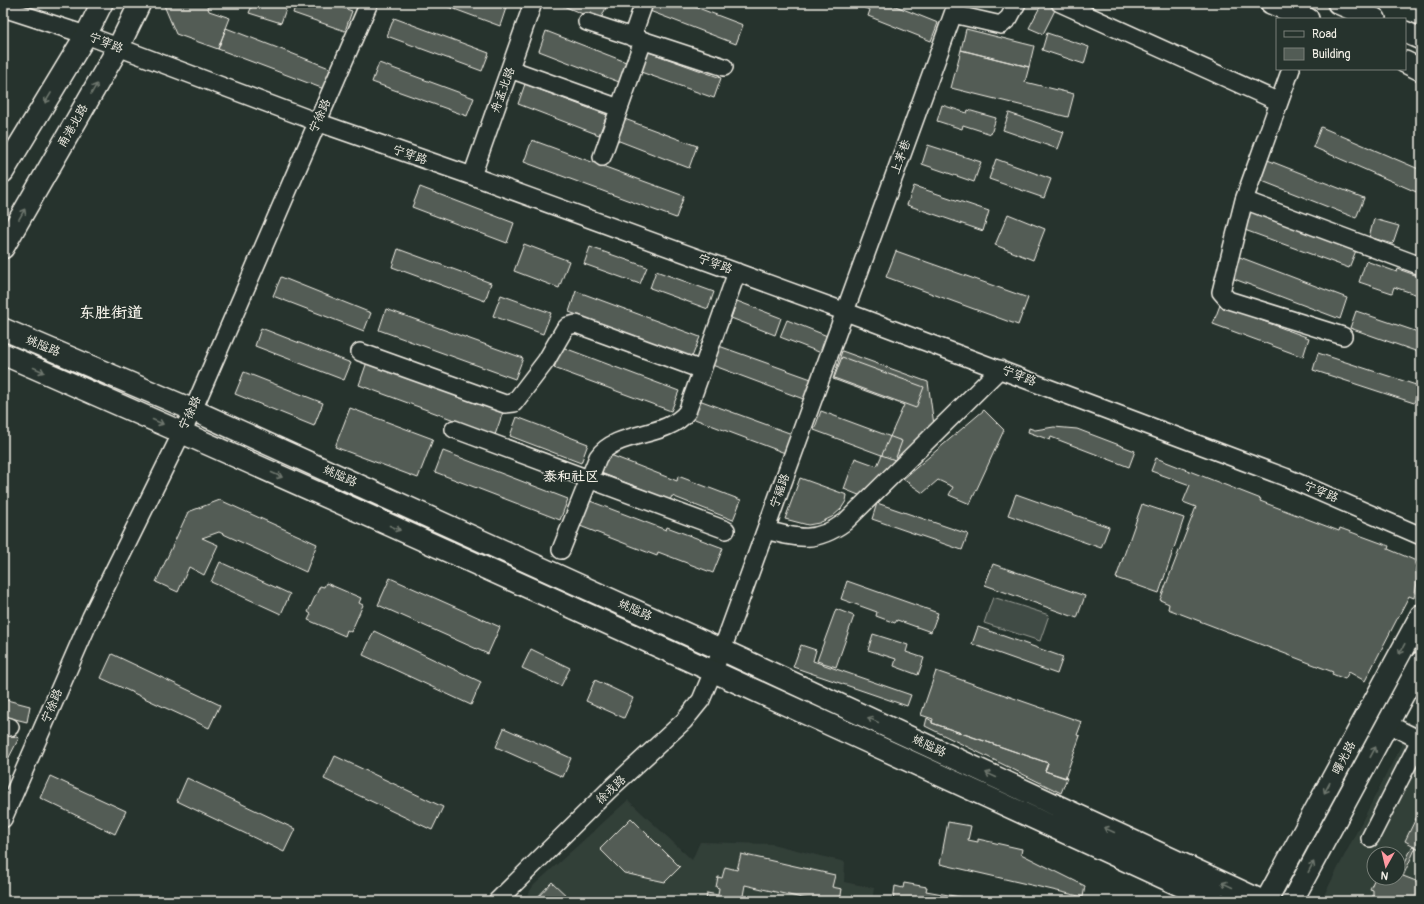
<svg xmlns="http://www.w3.org/2000/svg" width="1424" height="904" font-family="Pangolin,'LXGW WenKai TC',sans-serif">
<style>
.built{fill:#333f39;fill-rule:evenodd}
.green{fill:#414b45;stroke:#9a9e96}
.building{fill:#525c55;stroke:#f4f1e8}
.lines{fill:none;stroke-linecap:round;stroke-linejoin:round}
.minor-casing{stroke:#f4f1e8;stroke-width:20}
.major-casing{stroke:#f4f1e8;stroke-width:24}
.minor{stroke:#26332d;stroke-width:17}
.major{stroke:#26332d;stroke-width:21}
.oneway{stroke:#6e766e}
.labels{text-anchor:middle;dominant-baseline:central;stroke-width:3;stroke-linejoin:round;paint-order:stroke}
.street-label{font-size:12px;fill:#f4f1e8;stroke:#26332d}
.quarter-label{font-size:14px;font-weight:bold;fill:#f4f1e8;stroke:#26332d}
.district-label{font-size:16px;font-weight:bold;fill:#f4f1e8;stroke:#26332d}
</style>
<rect width="100%" height="100%" fill="#26332d"/>
<filter id="ink" filterUnits="userSpaceOnUse"><feTurbulence type="fractalNoise" baseFrequency=".025" numOctaves="2"/><feDisplacementMap in="SourceGraphic" scale="8" xChannelSelector="R" yChannelSelector="G"/><feConvolveMatrix kernelMatrix="1 2 1 2 8 2 1 2 1" color-interpolation-filters="sRGB"/></filter>
<g filter="url(#ink)">
<!-- built -->
<path class="built" d="M1421 707V901H1321ZM1374 854H1398V878H1374Z
M628 800 692 860 700 842 772 844 845 862 844 882 874 888 872 901H523L534 885Z"/>
<!-- green -->
<path class="green" d="M993 597 1049 615 1040 641 984 623Z"/>
<!-- building -->
<path class="building" d="M163 3H206L209 11 230 18 218 49 176 34Z
M253 3H288L281 23 249 13Z
M296 3H330L352 11 345 31 293 13Z
M438 3H494L506 8 500 26Z
M556 3H608L600 21Z
M649 3H685L743 25 736 44 647 10Z
M852 3H888L938 23 931 41 868 16 870 10Z
M1042 3 1056 8 1043 34 1029 28Z
M394 18 489 53 482 71 387 36Z
M226 28 332 69 324 89 218 49Z
M966 29 1034 46 1029 67 961 50Z
M546 31 626 62 619 82 539 51Z
M1047 33 1089 47 1084 64 1042 50Z
M961 50 1029 67 1025 82 1074 94 1068 117 951 88Z
M646 51 721 78 714 98 638 71Z
M379 63 474 98 467 116 372 82Z
M525 84 607 115 599 135 518 104Z
M942 105 967 113 968 110 996 118 991 134 963 125 962 129 937 121Z
M1009 113 1064 132 1058 149 1003 130Z
M622 118 697 146 689 168 614 139Z
M1321 127 1421 170V194L1313 147Z
M532 140 684 196 676 218 524 162Z
M928 145 981 162 974 182 922 164Z
M996 159 1051 179 1044 198 989 179Z
M1265 159 1364 198 1356 218 1257 179Z
M914 186 989 211 983 231 907 205Z
M420 187 514 223 507 243 412 207Z
M1250 208 1357 248 1349 268 1242 229Z
M1008 214 1045 229 1033 260 995 245Z
M1374 219 1399 226 1393 244 1369 237Z
M524 244 569 261 559 288 514 271Z
M590 247 647 267 640 284 584 264Z
M398 249 491 283 485 301 392 267Z
M896 251 1028 298 1018 325 886 277Z
M1237 256 1347 298 1340 319 1229 277Z
M1366 261 1397 272 1398 269 1421 277V296L1394 287 1392 293 1359 282Z
M656 271 714 292 708 309 650 288Z
M281 277 371 313 364 331 273 296Z
M576 291 700 337 692 357 569 312Z
M501 295 551 313 543 334 493 316Z
M737 301 781 318 775 335 731 318Z
M1220 305 1309 338 1303 357 1213 324Z
M386 309 523 358 515 379 379 330Z
M1356 311 1421 333V353L1350 328Z
M787 320 830 337 824 354 780 337Z
M261 328 351 363 344 380 255 346Z
M719 346 814 380 806 400 712 365Z
M562 347 679 391 671 411 554 368Z
M842 351 928 382 934 425 861 496 844 489 855 458 877 466 904 405 833 379Z
M1318 353 1419 386 1414 403 1313 370Z
M842 357 924 387 916 408 834 378Z
M367 362 503 412 495 435 359 385Z
M244 372 323 403 314 426 235 394Z
M699 400 792 434 785 453 692 418Z
M350 408 433 439 418 478 335 447Z
M984 410 1004 430 970 504 949 495 953 487 938 480 923 493 903 479Z
M821 411 902 441 895 460 814 430Z
M517 417 588 444 581 463 510 436Z
M1054 427 1077 429 1135 451 1129 467 1051 437 1050 440 1028 432 1029 428 1035 430Z
M443 451 568 499 560 520 435 472Z
M608 454 677 481 678 476 741 500 733 520 672 496 670 500 601 473Z
M1156 458 1261 499 1260 501 1339 531 1340 528 1389 546 1388 549 1414 560 1418 577 1414 598 1409 596 1365 681 1349 672 1345 679 1332 674 1333 672 1168 609 1169 604 1160 600 1196 507 1183 502 1190 485 1151 471Z
M800 478 847 495 846 501 841 509 832 517 819 523 808 525 785 519Z
M1016 494 1109 527 1101 548 1008 515Z
M220 500 317 544 306 572 219 532 202 538 218 545 204 575 189 567 178 592 156 582 188 512Z
M590 501 666 530 667 527 723 548 713 573 658 552 657 556 580 526Z
M877 503 968 534 962 550 872 519Z
M1142 504 1184 518 1159 593 1116 578Z
M220 562 290 594 281 614 211 582Z
M993 564 1085 596 1077 618 985 585Z
M390 578 500 627 488 654 378 605Z
M847 581 938 613 931 632 897 620 895 623 876 616 877 612 841 599Z
M326 583 361 598 359 603 363 605 351 632 347 630 345 636 308 620 311 614 308 612 320 586 324 587Z
M836 609 854 616 836 667 817 661Z
M978 627 1063 657 1057 674 972 644Z
M374 631 481 682 471 705 363 655Z
M873 634 908 645 906 652 924 658 918 675 894 666 896 659 868 650Z
M801 645 816 650 813 661 911 695 907 706 793 667Z
M531 649 570 668 561 686 522 668Z
M112 654 220 705 209 728 101 678Z
M936 671 1082 722 1077 735 1080 736 1065 778 1045 771 1048 763 932 723 933 719 921 715Z
M595 680 633 698 624 718 586 701Z
M3 699 30 706 27 722 3 716Z
M927 718 932 721V723L1048 763 1045 771 1067 778 1061 793 925 726Z
M504 728 571 758 563 777 496 747Z
M3 733 19 738 3 769Z
M3 752 6 753 3 766Z
M335 756 443 807 432 830 324 779Z
M50 776 126 811 115 834 40 798Z
M187 778 295 829 284 852 177 801Z
M1421 808V850L1405 841Z
M631 818 680 867 665 882 624 873 600 849Z
M948 822 971 826 968 840 978 842V839L1022 849 1021 854 1085 886 1083 897 940 864Z
M1413 845 1416 847 1403 876 1399 875Z
M741 854 835 875 832 887 842 889 840 901H815L745 885 742 901H706L707 893 718 895 719 888 716 887 718 877 722 878 725 867 737 870Z
M1398 874 1421 883V901H1373V890L1370 889 1375 878H1398Z
M552 882 570 899 569 901H534Z
M904 883 927 887 926 891 982 901H893L895 886 903 888Z
M586 897 599 900V901H585Z"/>
<g class="lines">
<defs>
<path id="minor" d="M1060 3 1279 102
M3 8 86 35 317 122 472 176 846 312 1285 477 1421 536
M953 14 1001 25 1009 18 1017 3
M587 22 724 67
M632 37 644 3
M510 69 619 108
M1291 69 1244 200 1221 292 1228 300 1343 336
M602 157 643 41
M472 176 533 3
M1244 200 1421 266
M360 352 505 404 514 403 546 361 564 330 568 326 576 324 702 370
M454 429 726 530
M766 530C799 539 816 543 845 522L1000 369
M561 550 598 457C616 430 666 439 687 412L737 272
M1388 724 1420 740
M3 725 10 727
M3 819 91 617 193 410 369 3
M1370 838 1421 738
M497 901 609 790 684 721 701 700 722 650 957 3"/>
<path id="major" d="M1271 3 1308 19
M1338 3 1375 19
M1405 32 1421 39
M1405 62 1421 70
M3 172 86 35 102 3
M3 248 118 48 140 3
M3 329 193 410 722 650 1262 901
M3 354C409 531 812 716 1214 901
M1266 901 1421 615
M1292 901 1421 662"/>
</defs>
<!-- minor casing -->
<use href="#minor" class="minor-casing"/>
<!-- major casing -->
<use href="#major" class="major-casing"/>
<!-- minor -->
<use href="#minor" class="minor"/>
<!-- major -->
<use href="#major" class="major"/>
</g>
<!-- one-way arrows -->
<defs><path id="oneway-shaft" d="M-6 0H5M1.5-3L5.5 0L1.5 3" fill="none" stroke-width="1.6" stroke-linecap="round" stroke-linejoin="round"/></defs>
<g class="oneway">
<use href="#oneway-shaft" transform="translate(94 89) rotate(-60)"/>
<use href="#oneway-shaft" transform="translate(48 98) rotate(121)"/>
<use href="#oneway-shaft" transform="translate(22 214) rotate(-60)"/>
<use href="#oneway-shaft" transform="translate(39 370) rotate(24)"/>
<use href="#oneway-shaft" transform="translate(158 422) rotate(24)"/>
<use href="#oneway-shaft" transform="translate(277 475) rotate(24)"/>
<use href="#oneway-shaft" transform="translate(395 528) rotate(24)"/>
<use href="#oneway-shaft" transform="translate(1402 649) rotate(118)"/>
<use href="#oneway-shaft" transform="translate(873 720) rotate(-155)"/>
<use href="#oneway-shaft" transform="translate(1373 752) rotate(-62)"/>
<use href="#oneway-shaft" transform="translate(991 775) rotate(-155)"/>
<use href="#oneway-shaft" transform="translate(1327 788) rotate(118)"/>
<use href="#oneway-shaft" transform="translate(1109 830) rotate(-155)"/>
<use href="#oneway-shaft" transform="translate(1311 867) rotate(-62)"/>
<use href="#oneway-shaft" transform="translate(1227 885) rotate(-155)"/>
</g>
</g>
<g class="labels">
<!-- street labels -->
<g class="street-label">
<text transform="translate(106 43) rotate(21)">宁穿路</text>
<text transform="translate(503 90) rotate(-70)">舟孟北路</text>
<text transform="translate(320 116) rotate(-66)">宁徐路</text>
<text transform="translate(73 126) rotate(-60)">甬港北路</text>
<text transform="translate(410 155) rotate(19)">宁穿路</text>
<text transform="translate(901 157) rotate(-70)">上茅巷</text>
<text transform="translate(715 264) rotate(20)">宁穿路</text>
<text transform="translate(43 346) rotate(23)">姚隘路</text>
<text transform="translate(1019 376) rotate(21)">宁穿路</text>
<text transform="translate(190 413) rotate(-65)">宁徐路</text>
<text transform="translate(340 476) rotate(24)">姚隘路</text>
<text transform="translate(780 491) rotate(-70)">宁福路</text>
<text transform="translate(1321 492) rotate(23)">宁穿路</text>
<text transform="translate(635 610) rotate(24)">姚隘路</text>
<text transform="translate(52 706) rotate(-67)">宁徐路</text>
<text transform="translate(929 746) rotate(25)">姚隘路</text>
<text transform="translate(1344 758) rotate(-62)">曙光路</text>
<text transform="translate(611 790) rotate(-43)">徐戎路</text>
</g>
<!-- quarter labels -->
<g class="quarter-label">
<text x="571" y="476">泰和社区</text>
</g>
<!-- district labels -->
<g class="district-label">
<text x="111" y="313">东胜街道</text>
</g>
</g>
<!-- margin -->
<rect width="1424" height="904" fill="none" stroke="#26332d" stroke-width="16"/>
<rect x="8" y="8" width="1408" height="888" fill="none" stroke="#f4f1e8" stroke-width="1.5" filter="url(#ink)"/>
<!-- legend -->
<rect x="1276" y="18" width="130" height="52" fill="#26332d" stroke="#787f78"/>
<rect x="1284" y="31" width="20" height="6" fill="#26332d" stroke="#787f78"/>
<text x="1312" y="38" font-size="12" fill="#f4f1e8">Road</text>
<rect x="1284" y="48" width="20" height="12" fill="#525c55" stroke="#787f78"/>
<text x="1312" y="58" font-size="12" fill="#f4f1e8">Building</text>
<!-- north arrow -->
<g transform="translate(1386 866) rotate(188)"><circle r="19" fill="#26332d" stroke="#787f78"/>
<path d="M0-3L7 15L0 10L-7 15Z" fill="#ff9aa2"/>
<text y="-6" font-size="11" font-weight="bold" text-anchor="middle" fill="#f4f1e8">N</text>
</g>
</svg>
